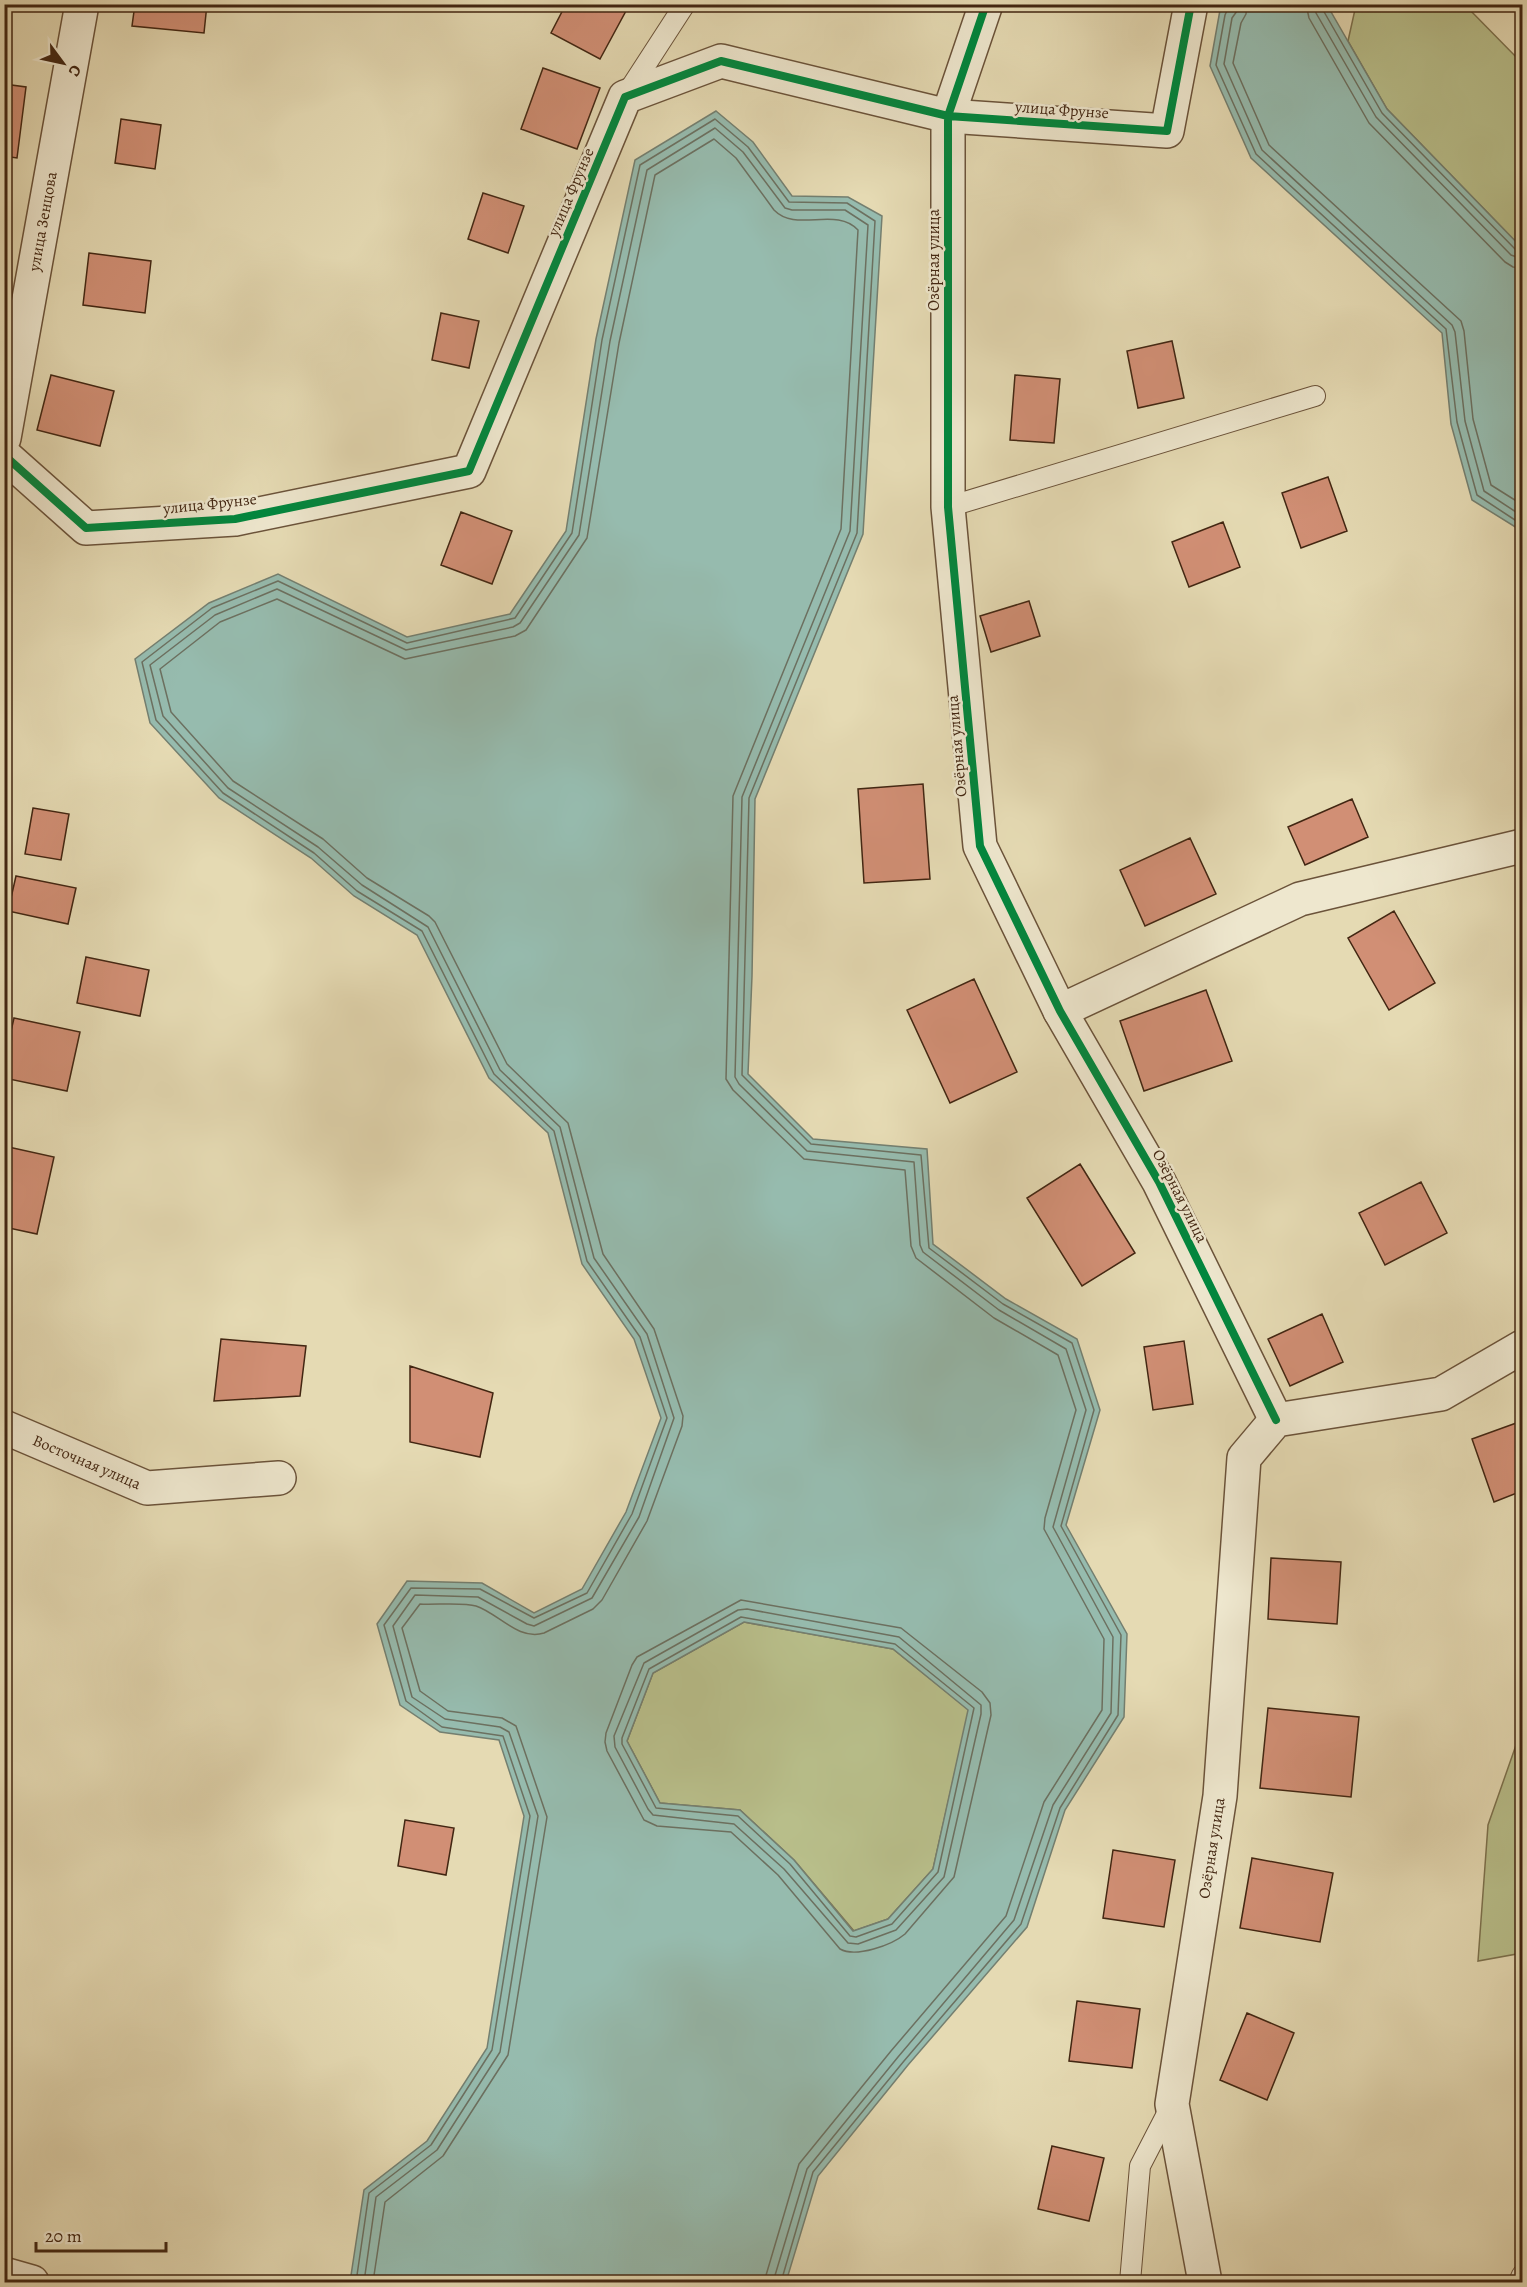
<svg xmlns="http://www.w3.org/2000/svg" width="1527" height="2287" font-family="Alegreya,serif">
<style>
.green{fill:#b8be8a;stroke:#7d724e;stroke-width:1.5}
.water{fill:#96bbae;stroke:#747f70;stroke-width:1.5;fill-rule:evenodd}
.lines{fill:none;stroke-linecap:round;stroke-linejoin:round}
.shore{stroke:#6c7060;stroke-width:1.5}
.building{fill:#d18f75;stroke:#422612;stroke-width:1.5}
.lane-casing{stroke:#6b533a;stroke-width:22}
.street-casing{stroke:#6b533a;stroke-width:36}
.lane{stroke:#eee7ce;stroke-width:20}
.street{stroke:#eee7ce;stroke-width:33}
.cycleway-casing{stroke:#eee7ce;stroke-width:11}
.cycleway{stroke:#00873e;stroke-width:8}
.labels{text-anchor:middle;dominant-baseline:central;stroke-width:5;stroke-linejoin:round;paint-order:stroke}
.street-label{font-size:16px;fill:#422612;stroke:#eee7ce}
</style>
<rect width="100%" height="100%" fill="#e5dab3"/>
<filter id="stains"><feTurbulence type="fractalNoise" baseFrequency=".00333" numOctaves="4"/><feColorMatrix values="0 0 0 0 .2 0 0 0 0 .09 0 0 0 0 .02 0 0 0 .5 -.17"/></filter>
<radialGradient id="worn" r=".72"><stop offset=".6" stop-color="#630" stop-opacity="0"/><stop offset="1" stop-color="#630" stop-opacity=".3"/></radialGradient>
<!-- green -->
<path class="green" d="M1356 5H1465L1522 63V248L1387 109 1348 41Z
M744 1622 893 1649 969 1710 933 1869 888 1919 854 1931 794 1860 740 1810 660 1803 627 1741 653 1673Z
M1522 1728V1953L1478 1961 1488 1825Z"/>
<!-- water -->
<path class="water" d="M1228 5H1327L1387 109 1522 248V524L1517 528 1472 500 1451 424 1442 333 1251 158 1210 66 1220 10Z
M716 111 753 142 792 196 848 197 882 216 863 534 755 799 752 976 748 1074 813 1139 927 1149 933 1244 1006 1299 1077 1339 1100 1410 1066 1525 1127 1634 1124 1717 1065 1810 1027 1927 908 2065 818 2176 786 2282H350L364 2190 427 2141 487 2048 524 1816 499 1740 440 1732 400 1705 377 1624 407 1581 482 1583 534 1613 582 1589 626 1512 661 1418 634 1339 582 1264 548 1133 489 1078 417 935 354 896 311 858 219 798 150 723 135 659 209 603 278 574 407 637 510 614 566 531 596 339 635 160ZM744 1622 893 1649 968 1710 933 1869 888 1919 853 1931 794 1860 740 1810 660 1803 627 1741 653 1673Z"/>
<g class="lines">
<!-- shore -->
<path class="shore" d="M1230 4 1225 15 1216 65 1256 154 1446 329 1457 422 1477 495 1515 520 1522 519
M1238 4 1237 11 1232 18 1224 64 1262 150 1452 325 1455 332 1465 421 1484 491 1516 512H1522
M1247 4 1246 14 1241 23 1233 63 1269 145 1461 321 1464 331 1473 419 1491 485 1518 502 1522 503
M1306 4 1309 18 1369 123 1505 262 1513 267 1522 268
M1315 4 1316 13 1376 117 1511 255 1522 259
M1322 4 1323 10 1382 113 1516 250 1522 252
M741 1600 901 1628 982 1692 990 1703 991 1715 954 1877 905 1934C892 1945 856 1958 840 1949L778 1875 731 1832 657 1826 644 1820 607 1751 605 1742 606 1733 632 1665 637 1657Z
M747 1609 899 1637 981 1705V1714L944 1877 896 1930 858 1944 848 1943 784 1869 734 1824 653 1815 648 1809 615 1747 614 1736 644 1663 738 1610Z
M741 1617 895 1644 974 1708 938 1872 892 1924 856 1937 850 1936 790 1864 738 1816 656 1808 622 1744V1738L649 1669Z
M356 2282 369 2193 431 2145 492 2050 530 1816 503 1736 442 1727 406 1701 384 1625 411 1588 480 1589 534 1618 587 1593 632 1514 667 1418 640 1337 587 1261 554 1131 494 1074 422 931 357 891 314 853 223 793 156 720 142 662 212 608 278 581 407 643 515 618 572 533 602 340 640 165 715 119 748 147 789 202 847 203 875 221 857 533 749 798 742 1075 811 1144 921 1155 929 1248 1003 1304 1072 1343 1094 1410 1061 1526 1121 1635 1118 1715 1060 1808 1021 1924 904 2061 813 2172 781 2282
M364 2282 376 2197 437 2150 500 2052 538 1816 509 1732 500 1727 445 1719 412 1697 393 1626 415 1595 478 1597 527 1624 534 1626 592 1598 639 1517 674 1418 647 1334 594 1258 560 1127 500 1070 428 927 362 885 318 847 228 788 163 716 150 665 215 615 277 589 406 650 513 627 520 623 579 535 610 341 647 170 715 128 743 152 785 208 792 210H845L868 225 850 531 742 797 735 1077 739 1084 807 1151 914 1162 920 1245 923 1252 999 1310 1066 1349 1086 1410 1053 1527 1113 1637 1111 1713 1053 1805 1014 1920 898 2057 807 2169 773 2282
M373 2282 385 2202 443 2156 508 2055 547 1817 516 1726 502 1718 448 1711 420 1691 402 1628 420 1604C434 1605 464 1602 476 1606 498 1613 518 1641 544 1633L593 1609 602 1600 647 1521 682 1426 683 1416 654 1329 603 1254 568 1123 507 1064 435 922 429 916 367 878 323 839 233 781 171 712 160 669 220 622 277 599 405 659 515 636 526 630 587 538 619 343 655 175 714 139 736 158 774 210C796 233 836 206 858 230L841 529 733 796 726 1079 733 1090 804 1159 905 1170 911 1246 916 1258 994 1318 1058 1355 1076 1410 1045 1518 1044 1529 1104 1639 1102 1710 1044 1802 1006 1916 891 2051 799 2164 764 2282"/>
</g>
<!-- building -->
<path class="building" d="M135 4H207L204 33 132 26Z
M566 4H618L627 9 600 59 551 33Z
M543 68 600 88 577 149 521 129Z
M4 84 26 87 17 158 4 156Z
M121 119 161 125 155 169 115 163Z
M483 193 524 206 508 253 468 239Z
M89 253 151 261 145 313 83 305Z
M441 313 479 321 469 368 432 360Z
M1172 341 1184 398 1138 408 1127 351Z
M51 375 114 391 100 446 37 430Z
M1015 375 1060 379 1054 443 1010 440Z
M1328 477 1347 531 1301 548 1282 493Z
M461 512 512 531 492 584 441 565Z
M1223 522 1240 567 1189 587 1172 542Z
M1029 601 1040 636 991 652 980 616Z
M923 784 930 879 864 883 858 789Z
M1352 799 1368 837 1305 865 1288 827Z
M33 808 69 814 61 860 25 854Z
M1190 838 1216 894 1145 926 1120 870Z
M16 876 76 888 68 924 8 911Z
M1394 911 1435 983 1389 1010 1348 938Z
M86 957 149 970 140 1016 77 1003Z
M974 979 1017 1072 950 1103 907 1010Z
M1206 990 1232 1061 1144 1091 1120 1021Z
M14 1018 80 1032 67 1091 4 1078V1062Z
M4 1146 54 1157 37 1234 4 1227Z
M1080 1164 1135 1253 1082 1286 1027 1198Z
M1421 1182 1447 1233 1385 1265 1359 1213Z
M1322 1314 1343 1362 1290 1386 1268 1339Z
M221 1339 306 1346 300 1396 214 1401Z
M1184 1341 1193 1404 1153 1410 1144 1347Z
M410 1366 493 1393 480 1457 410 1442Z
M1519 1422 1522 1431V1491L1494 1502 1472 1439Z
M1271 1558 1341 1562 1337 1624 1268 1619Z
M1268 1708 1359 1717 1351 1797 1260 1788Z
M405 1820 454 1828 446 1875 398 1866Z
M1113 1850 1175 1860 1164 1927 1103 1918Z
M1252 1858 1333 1873 1320 1942 1240 1928Z
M1077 2001 1140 2009 1132 2068 1069 2061Z
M1247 2013 1294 2033 1267 2100 1220 2080Z
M1052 2146 1104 2158 1089 2221 1038 2209Z"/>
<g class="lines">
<defs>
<path id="lane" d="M626 95 685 4
M948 507 1315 396
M1130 2282 1140 2166 1171 2106
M1519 2282 1522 2275"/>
<g id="street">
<path d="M986 4 948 116V507L980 846 1060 1011 1159 1182 1276 1420"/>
<path id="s1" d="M4 438 82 4"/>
<path d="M4 455 86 528 235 519 469 471 625 97 721 61 948 116 1167 131 1191 4"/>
<path d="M1060 1011 1300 899 1522 846"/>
<path id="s2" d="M4 1427 147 1488 279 1478"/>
<path d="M4 2274 32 2282"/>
<path id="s3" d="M1205 2282 1172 2104 1220 1796 1244 1458 1276 1420 1441 1394 1522 1347"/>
</g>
</defs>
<!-- lane casing -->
<use href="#lane" class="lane-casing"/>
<!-- street casing -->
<use href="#street" class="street-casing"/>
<!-- lane -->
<use href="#lane" class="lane"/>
<!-- street -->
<use href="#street" class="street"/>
<defs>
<path id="cycleway" d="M986 4 948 116V507L980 846 1060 1011 1159 1182 1276 1420
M4 455 86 528 235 519 469 471 625 97 721 61 948 116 1167 131 1191 4"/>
</defs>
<!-- cycleway casing -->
<use href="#cycleway" class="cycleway-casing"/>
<!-- cycleway -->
<use href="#cycleway" class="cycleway"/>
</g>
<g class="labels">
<!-- street labels -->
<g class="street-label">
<text transform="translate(1062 110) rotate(4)">улица Фрунзе</text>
<text transform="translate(571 192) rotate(-67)">улица Фрунзе</text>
<text stroke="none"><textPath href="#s1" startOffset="220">улица Зенцова</textPath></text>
<text transform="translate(934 260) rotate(-90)">Озёрная улица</text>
<text transform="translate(210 504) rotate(-6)">улица Фрунзе</text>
<text transform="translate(957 746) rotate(-95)">Озёрная улица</text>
<text transform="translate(1180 1196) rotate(63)">Озёрная улица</text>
<text stroke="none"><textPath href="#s2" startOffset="90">Восточная улица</textPath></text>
<text stroke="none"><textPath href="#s3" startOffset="440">Озёрная улица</textPath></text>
</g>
</g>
<!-- margin -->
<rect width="1527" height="2287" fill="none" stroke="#e5dab3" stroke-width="24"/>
<rect x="6" y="6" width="1515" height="2275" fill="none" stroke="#422612" stroke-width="3"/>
<rect x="12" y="12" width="1503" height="2263" fill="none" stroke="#422612" stroke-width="1.5"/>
<!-- north arrow -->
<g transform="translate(63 63) rotate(123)" stroke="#eee7ce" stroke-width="4.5" paint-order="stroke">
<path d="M0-4.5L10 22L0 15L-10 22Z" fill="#422612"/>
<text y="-9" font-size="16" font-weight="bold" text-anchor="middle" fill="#422612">С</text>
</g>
<!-- scale -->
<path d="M36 2242v9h130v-9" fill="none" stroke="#422612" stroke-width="3"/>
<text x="45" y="2242" font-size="18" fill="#422612" stroke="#eee7ce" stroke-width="4.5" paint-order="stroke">20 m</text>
<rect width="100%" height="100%" filter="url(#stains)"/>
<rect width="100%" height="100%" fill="url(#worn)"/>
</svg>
